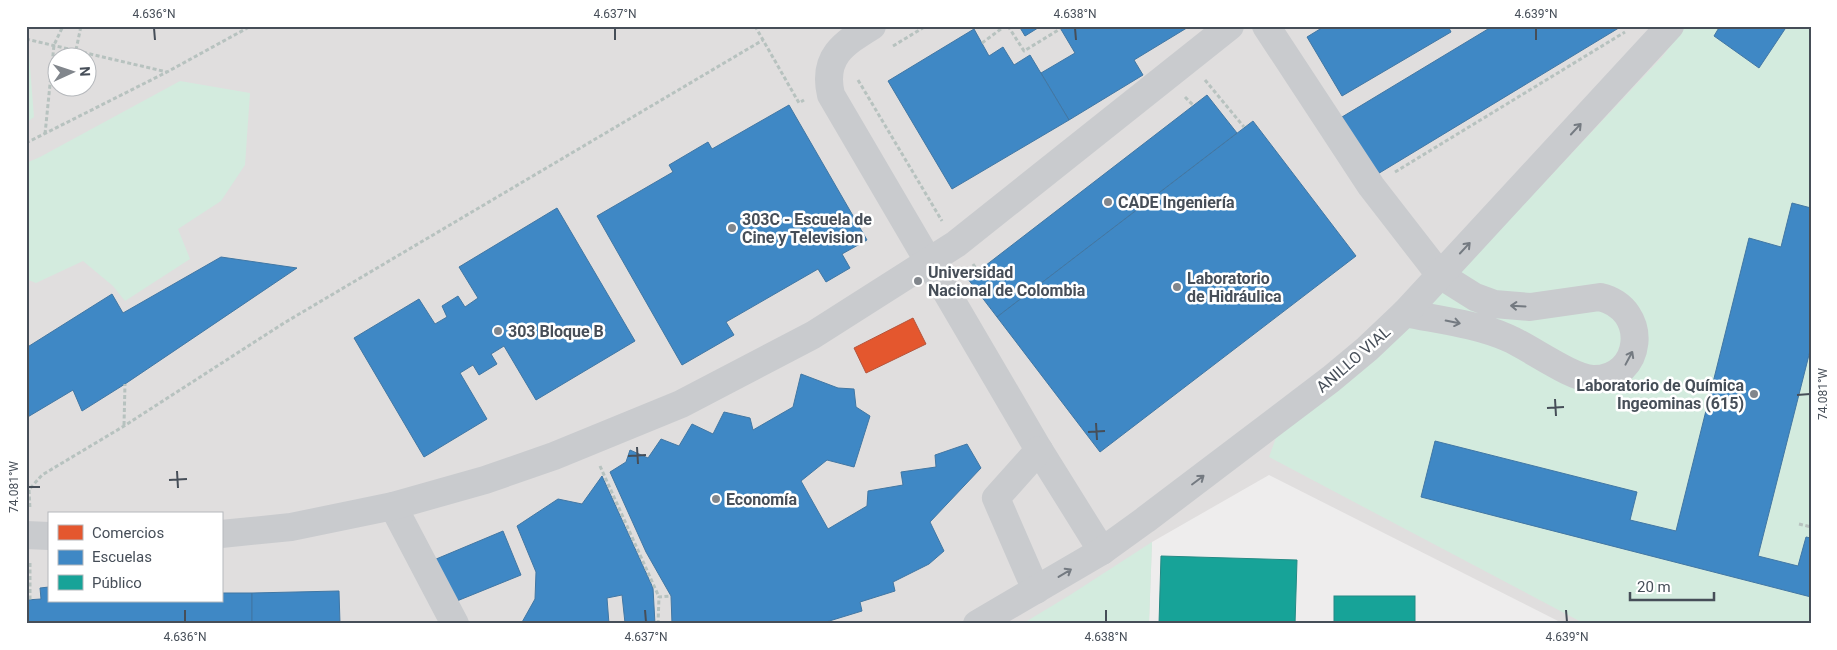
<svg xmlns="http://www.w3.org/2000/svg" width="1837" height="650" font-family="Roboto,sans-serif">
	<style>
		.education { fill: #e0dede; fill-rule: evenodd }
		.green { fill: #d3ebde }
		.shops { fill: #e4572e; stroke: #b5543b }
		.schools { fill: #3f88c5; stroke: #4177a4 }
		.public { fill: #17a398; stroke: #258a85 }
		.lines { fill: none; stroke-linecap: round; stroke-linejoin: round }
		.path { stroke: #b7c2bf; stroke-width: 3; stroke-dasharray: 4 2.5; stroke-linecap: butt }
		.minor { stroke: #c9cbce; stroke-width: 28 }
		.oneway { stroke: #747a81 }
		.ticks { fill: none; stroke: #464e58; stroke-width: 2 }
		.poi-dot { fill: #81868c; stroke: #fff; stroke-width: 2 }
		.labels { text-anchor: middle; stroke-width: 5; stroke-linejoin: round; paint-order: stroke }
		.poi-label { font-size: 16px; font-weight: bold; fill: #464e58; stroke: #fff; text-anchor: start }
		.street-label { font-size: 16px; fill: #464e58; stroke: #fff }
		.neatline { fill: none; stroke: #464e58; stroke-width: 2 }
		.ticks-label { font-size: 12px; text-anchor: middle; fill: #464e58 }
	</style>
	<rect width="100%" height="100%" fill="#eeeded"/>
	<path class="education" d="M26,26H1811V624H1564L1269,475L1152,542L1149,624H26ZM58,58H88V88H58ZM49,514H221V601H49Z"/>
	<g class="green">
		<path d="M1686,26H1720L1714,36L1759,68L1787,26H1811V208L1792,203L1781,247L1749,239L1676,531L1630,520L1636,492L1436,441L1421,497L1811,597V624H1585L1269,457L1279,429L1465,267L1662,57Z"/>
		<path d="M26,53L29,54L34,117L26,123Z"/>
		<path d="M180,81L250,93L245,165L221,201L178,229L190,259L125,301L113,286L83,261L36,283L26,279V163L40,157Z"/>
		<path d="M1811,347V538L1806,537L1798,566L1758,556Z"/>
		<path d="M1152,542L1149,624H1022L1070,595Z"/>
	</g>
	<path class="shops" d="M913,318L926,344L866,373L854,348Z"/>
	<g class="schools">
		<path d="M1019,26H1041L1025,36Z"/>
		<path d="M1059,26H1190L1134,60L1143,75L1069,120L1041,73L1075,53Z"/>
		<path d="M1325,26H1448L1451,32L1342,96L1307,37Z"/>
		<path d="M1493,26H1622L1376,175L1342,117Z"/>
		<path d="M1720,26H1787L1759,68L1714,36Z"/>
		<path d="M974,29L989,56L1003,47L1014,65L1030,55L1069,120L952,189L888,81Z"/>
		<path d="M1207,95L1237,133L997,317L968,279Z"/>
		<path d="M789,105L867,240L842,254L850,268L826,282L818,269L726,322L734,335L682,365L597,216L673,172L669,165L708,142L712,149Z"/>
		<path d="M1253,121L1356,256L1100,452L997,317Z"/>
		<path d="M1792,203L1811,208V347L1758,556L1798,566L1806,537L1811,538V597L1421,497L1435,441L1637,492L1630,520L1676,531L1749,238L1781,247Z"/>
		<path d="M557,208L635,341L536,400L504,346L491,354L497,364L479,375L473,365L460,373L487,419L424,457L354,338L419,299L435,324L447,317L442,306L458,296L465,307L478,298L459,267Z"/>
		<path d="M221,257L297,268L125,384L82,411L73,390L26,418V348L112,294L123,313Z"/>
		<path d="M801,374L838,388L854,389L856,407L870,416L854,467L827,460L801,481L828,529L867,506L868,491L903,485L901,472L936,467L935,455L967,444L981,468L930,522L944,551L929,564L893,582L895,591L860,602L862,611L826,622L827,624H672L671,596L646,552L610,472L626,462L630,450L648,458L661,439L679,446L692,424L713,434L724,412L750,418L753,430L793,407Z"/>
		<path d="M602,476L653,588L655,624L647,621V624L625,623L622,595L607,598L609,624H521L535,599L536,572L517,526L558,499L582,504Z"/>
		<path d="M503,531L521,575L447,605L429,562Z"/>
		<path d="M49,587V601H221V593H252V624H26V600L41,599L40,588Z"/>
		<path d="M339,591L340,624H252V593Z"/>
	</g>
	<g class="public">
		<path d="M1161,556L1297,560L1295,624H1159Z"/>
		<rect x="1334" y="596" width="81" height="28"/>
	</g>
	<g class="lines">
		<g class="path">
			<path d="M755,26L799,103L804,100"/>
			<path d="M1008,26L1024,51L1060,29"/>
			<path d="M26,39L167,72"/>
			<path d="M982,43L1005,26"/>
			<path d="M893,46L926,26"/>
			<path d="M76,50L81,26"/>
			<path d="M858,80L942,221"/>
			<path d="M1205,80L1244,127"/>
			<path d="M1185,97L1194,106"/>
			<path d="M45,134L54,45L63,26"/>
			<path d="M26,143L167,72L251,26"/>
			<path d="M1395,172L1625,32"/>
			<path d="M973,264L978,271"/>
			<path d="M124,425L125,384"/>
			<path d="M600,466L659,597"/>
			<path d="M29,490L30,509"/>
			<path d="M26,493L42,475L124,426L284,323L763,40"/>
			<path d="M1799,524L1811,527"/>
			<path d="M30,563V600"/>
			<path d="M658,624L659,597L671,596"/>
		</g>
		<g class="minor">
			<path d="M872,26C843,44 822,57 831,95L1039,450L1102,551"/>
			<path d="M1266,26L1371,186L1440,275L1475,297L1494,304L1530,307L1600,297C1651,309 1643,380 1593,379C1571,378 1531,348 1508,338C1476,324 1439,320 1405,313"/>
			<path d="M393,506L455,624"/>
			<path d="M221,534L291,527L393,506L485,480L554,456L681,404L813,335L956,244L1230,26"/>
			<path d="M26,535L49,536"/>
			<path d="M1036,590L996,498L1039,450"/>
			<path d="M977,624L1102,551L1145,520L1331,379L1367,349L1405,313L1670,26"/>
		</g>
	</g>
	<defs><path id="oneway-shaft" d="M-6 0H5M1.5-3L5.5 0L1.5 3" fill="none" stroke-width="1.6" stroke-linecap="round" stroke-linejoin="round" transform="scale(1.25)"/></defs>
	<g class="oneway">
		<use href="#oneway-shaft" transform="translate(1576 129) rotate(-47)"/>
		<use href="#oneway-shaft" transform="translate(1465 248) rotate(-47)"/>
		<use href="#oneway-shaft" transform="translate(1518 306) rotate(-177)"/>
		<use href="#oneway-shaft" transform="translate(1453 322) rotate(11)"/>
		<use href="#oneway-shaft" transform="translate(1629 358) rotate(-62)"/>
		<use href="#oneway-shaft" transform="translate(1198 480) rotate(-37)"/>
		<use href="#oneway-shaft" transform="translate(1065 573) rotate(-31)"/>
	</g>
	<path class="ticks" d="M154,28L155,40M615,28V40M1075,28L1076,40M1536,28V40M1797,395L1810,394M1555,399L1556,416M1547,408L1564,407M1096,423L1097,440M1088,432L1105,431M637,447L638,464M628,456L646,455M177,471L178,488M169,480L187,479M28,487H40M185,610V622M645,610L646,622M1106,610V622M1566,610L1567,622"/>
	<g class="poi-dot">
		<circle cx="1108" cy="202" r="5"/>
		<circle cx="732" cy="228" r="5"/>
		<circle cx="918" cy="281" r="5"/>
		<circle cx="1177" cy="287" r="5"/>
		<circle cx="498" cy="331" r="5"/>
		<circle cx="1754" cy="394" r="5"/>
		<circle cx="716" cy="499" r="5"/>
	</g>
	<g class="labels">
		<g class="poi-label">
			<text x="1118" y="208">CADE Ingeniería</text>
			<text x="742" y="225">303C - Escuela de<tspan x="742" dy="18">Cine y Television</tspan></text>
			<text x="928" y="278">Universidad<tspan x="928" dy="18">Nacional de Colombia</tspan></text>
			<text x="1187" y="284">Laboratorio<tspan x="1187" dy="18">de Hidráulica</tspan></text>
			<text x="508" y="337">303 Bloque B</text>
			<text x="1744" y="391" text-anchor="end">Laboratorio de Química<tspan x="1744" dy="18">Ingeominas (615)</tspan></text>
			<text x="726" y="505">Economía</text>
		</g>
		<g class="street-label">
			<text transform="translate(1353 359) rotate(-41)" y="6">ANILLO VIAL</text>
		</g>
	</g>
	<rect width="1837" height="650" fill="none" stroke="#ffffff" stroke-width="55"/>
	<rect x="48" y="512" width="175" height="90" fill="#ffffff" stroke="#b5b8bc"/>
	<rect x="58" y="525" width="25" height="15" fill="#e4572e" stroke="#b5b8bc"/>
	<text x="92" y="538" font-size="15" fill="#464e58">Comercios</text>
	<rect x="58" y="550" width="25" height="15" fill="#3f88c5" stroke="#b5b8bc"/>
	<text x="92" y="562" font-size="15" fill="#464e58">Escuelas</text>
	<rect x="58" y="575" width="25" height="15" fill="#17a398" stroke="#b5b8bc"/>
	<text x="92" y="588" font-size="15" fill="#464e58">Público</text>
	<g transform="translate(72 72) rotate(87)"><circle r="24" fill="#ffffff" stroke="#b5b8bc"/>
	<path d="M0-4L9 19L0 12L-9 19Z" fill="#81868c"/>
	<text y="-8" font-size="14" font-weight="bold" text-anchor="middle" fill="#464e58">N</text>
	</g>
	<path d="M1630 592v8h84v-8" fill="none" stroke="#464e58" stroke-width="2.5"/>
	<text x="1637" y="592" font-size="15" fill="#464e58" stroke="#ffffff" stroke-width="4" paint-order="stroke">20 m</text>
	<rect x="28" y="28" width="1782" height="594" class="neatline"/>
	<g class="ticks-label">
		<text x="154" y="18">4.636°N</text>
		<text x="615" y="18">4.637°N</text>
		<text x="1075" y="18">4.638°N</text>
		<text x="1536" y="18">4.639°N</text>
		<text transform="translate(1823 394) rotate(-90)" y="4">74.081°W</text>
		<text transform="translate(14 487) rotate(-90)" y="4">74.081°W</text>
		<text x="185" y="641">4.636°N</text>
		<text x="646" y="641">4.637°N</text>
		<text x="1106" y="641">4.638°N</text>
		<text x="1567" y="641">4.639°N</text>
	</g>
</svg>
